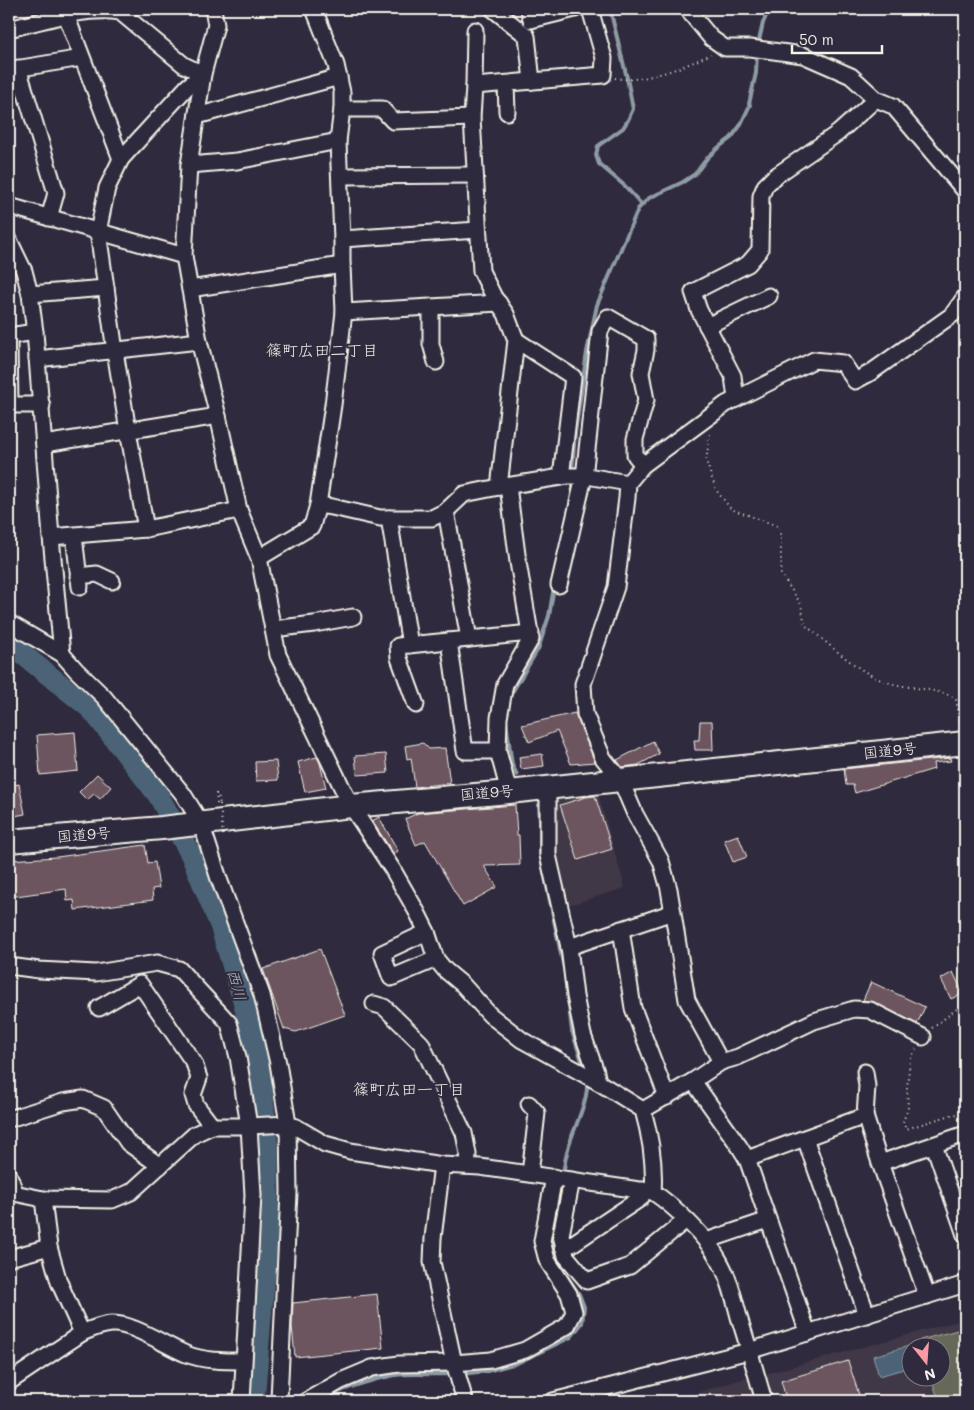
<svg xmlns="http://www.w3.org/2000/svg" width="974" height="1410" font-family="Mali,'Klee One',sans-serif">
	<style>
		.built { fill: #413747; fill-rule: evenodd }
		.green { fill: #666758; stroke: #adaca0 }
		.water { fill: #4c6476; stroke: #8f9ca4 }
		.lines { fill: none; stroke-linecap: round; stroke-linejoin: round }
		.stream { stroke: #8f9ca4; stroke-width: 4 }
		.river { stroke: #4c6476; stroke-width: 21 }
		.building { fill: #6c545e; stroke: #f4f1e8 }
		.minor-casing { stroke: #f4f1e8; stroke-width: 19 }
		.highway-casing { stroke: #f4f1e8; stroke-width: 26 }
		.path { stroke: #f4f1e8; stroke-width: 2; stroke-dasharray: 1 4; stroke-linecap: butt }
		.minor { stroke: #2f2a3d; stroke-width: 15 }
		.highway { stroke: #2f2a3d; stroke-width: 22 }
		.path-bridge { stroke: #f4f1e8; stroke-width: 2; stroke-dasharray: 1 4; stroke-linecap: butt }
		.labels { text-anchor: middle; stroke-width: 4; stroke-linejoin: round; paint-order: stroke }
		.street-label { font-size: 15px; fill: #f4f1e8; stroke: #2f2a3d }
		.neighbourhood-label { font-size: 16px; fill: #f4f1e8; stroke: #2f2a3d }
		.water-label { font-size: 16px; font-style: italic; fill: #b1b9ba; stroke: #2f2a3d }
	</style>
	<rect width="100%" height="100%" fill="#2f2a3d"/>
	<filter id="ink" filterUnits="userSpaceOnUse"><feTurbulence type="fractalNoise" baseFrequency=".02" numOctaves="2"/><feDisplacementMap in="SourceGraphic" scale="10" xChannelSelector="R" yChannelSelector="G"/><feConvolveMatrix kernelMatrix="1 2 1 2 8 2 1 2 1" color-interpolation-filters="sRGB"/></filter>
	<g filter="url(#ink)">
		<g class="built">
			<path d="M598,793L625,888L566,906L552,847L553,799Z"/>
			<path d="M965,1319V1401H773L765,1374ZM912,1348H942V1378H912Z"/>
			<path d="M749,1377L757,1401H670Z"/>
		</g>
		<path class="green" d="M965,1328V1401H939L931,1378H942V1348L922,1347L920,1340Z"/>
		<path class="water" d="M916,1344L917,1347L912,1348L911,1367L879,1376L873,1356Z"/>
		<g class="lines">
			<g class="stream">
				<path d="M610,9L627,78L633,109L628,120L623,128L598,146L596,155L599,164L625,186L642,205"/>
				<path d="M758,45L763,23L769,9"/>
				<path d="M572,472L575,433L587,352L597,305L638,209L649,198L683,182L695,174L708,157L719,147L731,138L740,126L750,105L749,104L756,73L757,52"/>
				<path d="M570,504L573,488V479"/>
				<path d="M508,699L538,649L549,616L554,587"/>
				<path d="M506,721L512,765L517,775"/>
				<path d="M539,805L540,821V853L565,973L572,1031L585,1070"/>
				<path d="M563,1176C564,1166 566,1155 569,1145C574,1128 589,1099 587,1082"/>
				<path d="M460,1374L487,1371L517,1363L571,1337L582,1323L584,1307L579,1294L556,1260L551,1237L561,1183"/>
				<path d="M321,1401C339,1389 373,1379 395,1375C412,1373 435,1375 453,1374"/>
			</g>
			<path class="river" d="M9,645L21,653L91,709L158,795L191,855L220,925L243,1000L261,1076L268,1152V1234L254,1401"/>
		</g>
		<g class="building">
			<path d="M575,713L595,762L571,764L557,731L529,742L522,725Z"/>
			<path d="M700,721H712L713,750H695L694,740H699Z"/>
			<path d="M75,732L78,771L40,775L37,735Z"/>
			<path d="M653,741L659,754L638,765L622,767L617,760Z"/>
			<path d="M423,743L429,749L445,748L450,783L415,787L411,758L407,759L405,746Z"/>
			<path d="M386,754L388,773L357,775L355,756Z"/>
			<path d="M542,754L544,766L521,769L519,757Z"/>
			<path d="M317,757L320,763L326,788L305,792L298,762Z"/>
			<path d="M950,758L951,761L933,763L934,769L855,793L853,785H846L844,769Z"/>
			<path d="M276,761L278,780L256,781L255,762Z"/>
			<path d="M97,774L111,787L100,799L94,794L87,800L79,792Z"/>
			<path d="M19,784L25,814L9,817V786Z"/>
			<path d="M595,796L612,849L578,860L560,805L586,797Z"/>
			<path d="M515,805L517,835H519L520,865L484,866L497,887L463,906L425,841L416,845L405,819L418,813Z"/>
			<path d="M379,817L398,851L394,854L372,821Z"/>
			<path d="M738,835L747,857L733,862L724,840Z"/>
			<path d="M145,845L148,863L155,862L159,888L152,889L153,900L75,910L74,900L67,901L66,889L9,897V860L57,857Z"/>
			<path d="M320,949L345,1015L296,1032L284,1029L263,969Z"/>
			<path d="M953,972L963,993L951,999L941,979Z"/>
			<path d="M871,982L925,1007L917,1024L874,1002L863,1000Z"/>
			<path d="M377,1294L383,1348L295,1357L292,1326L293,1303Z"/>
			<path d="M848,1361L861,1401H787L781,1381Z"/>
		</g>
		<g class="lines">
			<defs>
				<g id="minor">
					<path d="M65,9L66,15L121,159L107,188L98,232L115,351L128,431L146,529"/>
					<path d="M213,9L216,25L203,74L189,165L184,256L199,341L218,416L239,510L259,558L278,655L351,806L393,870L417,912L427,932L436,959L445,970L463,985L490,1015L522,1040L598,1082L643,1110C650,1135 655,1166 653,1192"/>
					<path d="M493,9L527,36L532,81"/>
					<path d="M529,9L531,20L575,9"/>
					<path d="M688,9L692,15L711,38L725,48H750L803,55L851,76L876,99L893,106L965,191"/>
					<path d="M9,29C43,21 85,6 120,12L184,65L203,74L188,86L121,159"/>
					<path d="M18,68L56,193L49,218"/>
					<path d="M9,70L82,58"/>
					<path d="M506,84L507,112"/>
					<path d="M474,86L475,30"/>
					<path d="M342,109H382L393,121L472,118"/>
					<path d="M197,116L339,77"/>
					<path d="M189,165L237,161L338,141"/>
					<path d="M340,176L475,175"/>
					<path d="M9,206L184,256"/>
					<path d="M342,239L478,230"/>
					<path d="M9,240L24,271L30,294L35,332L51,537L62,654"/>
					<path d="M190,289L342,265"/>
					<path d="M30,294L106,288"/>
					<path d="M431,307V344L436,362"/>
					<path d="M344,312L499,303"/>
					<path d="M707,326L769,296"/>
					<path d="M9,336L35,332"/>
					<path d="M516,340L573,377L561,477"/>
					<path d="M9,343L10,405H42"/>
					<path d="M37,359L199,341"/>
					<path d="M736,399L733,376L699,310L693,292L748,264L760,250L761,196L765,186L774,177L838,133L876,99"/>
					<path d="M44,444L218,416"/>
					<path d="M499,487L516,340L506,314L494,297L481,271L472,118L474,86L603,75L604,58L590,9"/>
					<path d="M318,505L332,507L380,518H432L446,511L464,494L499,487L567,476H587L628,483"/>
					<path d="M446,511L469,639L449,641L465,751H498L509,792"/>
					<path d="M389,518L410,645"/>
					<path d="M74,536L80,587"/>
					<path d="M51,537L146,529L239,510"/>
					<path d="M259,558L312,526L318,505L333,405L344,312L342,265V239L338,141L342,109V92L336,65L314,9"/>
					<path d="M78,576L97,574L112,581"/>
					<path d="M559,585L584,477L600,331L608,317L646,339V350L641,373L646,400L635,439V455L643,465"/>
					<path d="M9,623L62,654L76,670L104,697L183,794L201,823L219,879L262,995L278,1063L288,1124L289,1193L279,1399L281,1401"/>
					<path d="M273,629L314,624L353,617"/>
					<path d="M469,639L531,633"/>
					<path d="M416,705L399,658L398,646L449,641"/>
					<path d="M498,751L499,718L505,684L531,639L518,562L508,486"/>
					<path d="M548,787V855L569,947L575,996L583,1035L596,1072L598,1082"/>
					<path d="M621,929L633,1008L667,1097"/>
					<path d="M427,932L382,953L391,978L436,959"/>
					<path d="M569,947L673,912"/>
					<path d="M9,966L39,970L96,973L157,963L179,969L229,1023L238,1057L249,1126L253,1195L242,1401"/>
					<path d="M374,1004L384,1007L421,1043L464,1133L468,1154L467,1166"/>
					<path d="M99,1008L140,984L194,1063L199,1078L193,1095L196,1105L212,1126"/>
					<path d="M721,1062L687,1000L669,889L661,861L635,814L620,779L603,758L585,714L583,684L616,587L627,498L628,483L643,465L726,404L814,360L843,363L855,381L870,373L952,315L965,297"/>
					<path d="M693,1081L739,1146L747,1159L865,1116L880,1163L965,1134"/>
					<path d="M529,1104L537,1113L530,1174"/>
					<path d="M643,1110L693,1081L721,1062L738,1057L814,1021L854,1009L870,1010L923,1037"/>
					<path d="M865,1116L867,1086L865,1072"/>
					<path d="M9,1119L63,1102L83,1099L104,1108L128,1143L160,1166"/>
					<path d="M805,1138L867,1315"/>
					<path d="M934,1145L965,1235"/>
					<path d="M747,1159L808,1333"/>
					<path d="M880,1163L927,1296"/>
					<path d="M442,1165L433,1238L432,1262L454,1363L465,1401"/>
					<path d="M9,1175L13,1186L14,1194"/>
					<path d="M572,1180L561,1235L566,1256L587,1281L630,1266L686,1220"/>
					<path d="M9,1192L43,1199L112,1200L131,1192L195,1134L212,1126H249L288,1124L296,1127L325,1144L350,1151L442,1165L480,1167L653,1192C675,1207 706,1236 719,1260C729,1277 734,1298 739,1317C748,1345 756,1373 764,1401"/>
					<path d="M706,1241L768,1220"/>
					<path d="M563,1247L572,1244L641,1198L643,1190"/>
					<path d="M9,1258L49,1247"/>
					<path d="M82,1333C91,1329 101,1325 111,1324C131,1322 166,1346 186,1354C204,1361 224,1361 243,1361"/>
					<path d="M9,1382L82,1333L59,1282L49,1247L43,1199"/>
					<path d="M306,1401L341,1381L372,1368L399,1364L454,1363L491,1360L525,1350L567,1326L574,1312L569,1294L547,1260L542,1241L554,1177"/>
					<path d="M553,1401L749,1351L965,1284"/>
				</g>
				<path id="highway" d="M9,841L162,828L351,806L509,792L965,743"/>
			</defs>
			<use href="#minor" class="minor-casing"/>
			<use href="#highway" class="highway-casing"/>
			<g class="path">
				<path d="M615,78C642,84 687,66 711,54"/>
				<path d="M710,434L706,461L716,490L731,509L778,526L781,537V574L801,604L805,625C828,643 862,676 890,683C911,689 934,688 953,697L956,700L961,727"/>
				<path d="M217,804L216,794H218L220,804"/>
				<path d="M932,1028L958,1008L965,1006"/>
				<path d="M916,1049L910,1060L907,1087L908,1109L903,1121L906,1129L951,1115L965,1113"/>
			</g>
			<use href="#minor" class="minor"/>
			<use href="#highway" class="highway"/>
			<path class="path-bridge" d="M220,804L223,836"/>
		</g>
	</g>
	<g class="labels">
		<g class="street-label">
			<text transform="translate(890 751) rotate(-6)" y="5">国道9号</text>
			<text transform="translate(487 793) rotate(-5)" y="5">国道9号</text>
			<text transform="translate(84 835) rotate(-5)" y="5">国道9号</text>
		</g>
		<g class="neighbourhood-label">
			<text x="322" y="356">篠町広田二丁目</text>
			<text x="409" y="1095">篠町広田一丁目</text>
		</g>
		<g class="water-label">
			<text transform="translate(237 985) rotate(75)" y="6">西川</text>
		</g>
	</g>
	<rect width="974" height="1410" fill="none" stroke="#2f2a3d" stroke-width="30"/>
	<rect x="15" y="15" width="944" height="1380" fill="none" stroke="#f4f1e8" stroke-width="2" filter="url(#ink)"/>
	<g transform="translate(926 1362) rotate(163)"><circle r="24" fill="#2f2a3d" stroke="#7e7a81"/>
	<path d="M0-4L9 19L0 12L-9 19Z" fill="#ff9aa2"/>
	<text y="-8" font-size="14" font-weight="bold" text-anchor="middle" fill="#f4f1e8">N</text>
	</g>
	<path d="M792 45v8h90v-8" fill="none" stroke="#f4f1e8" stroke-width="2.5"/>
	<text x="799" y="45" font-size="15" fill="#f4f1e8" stroke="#2f2a3d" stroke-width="4" paint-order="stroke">50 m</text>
</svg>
